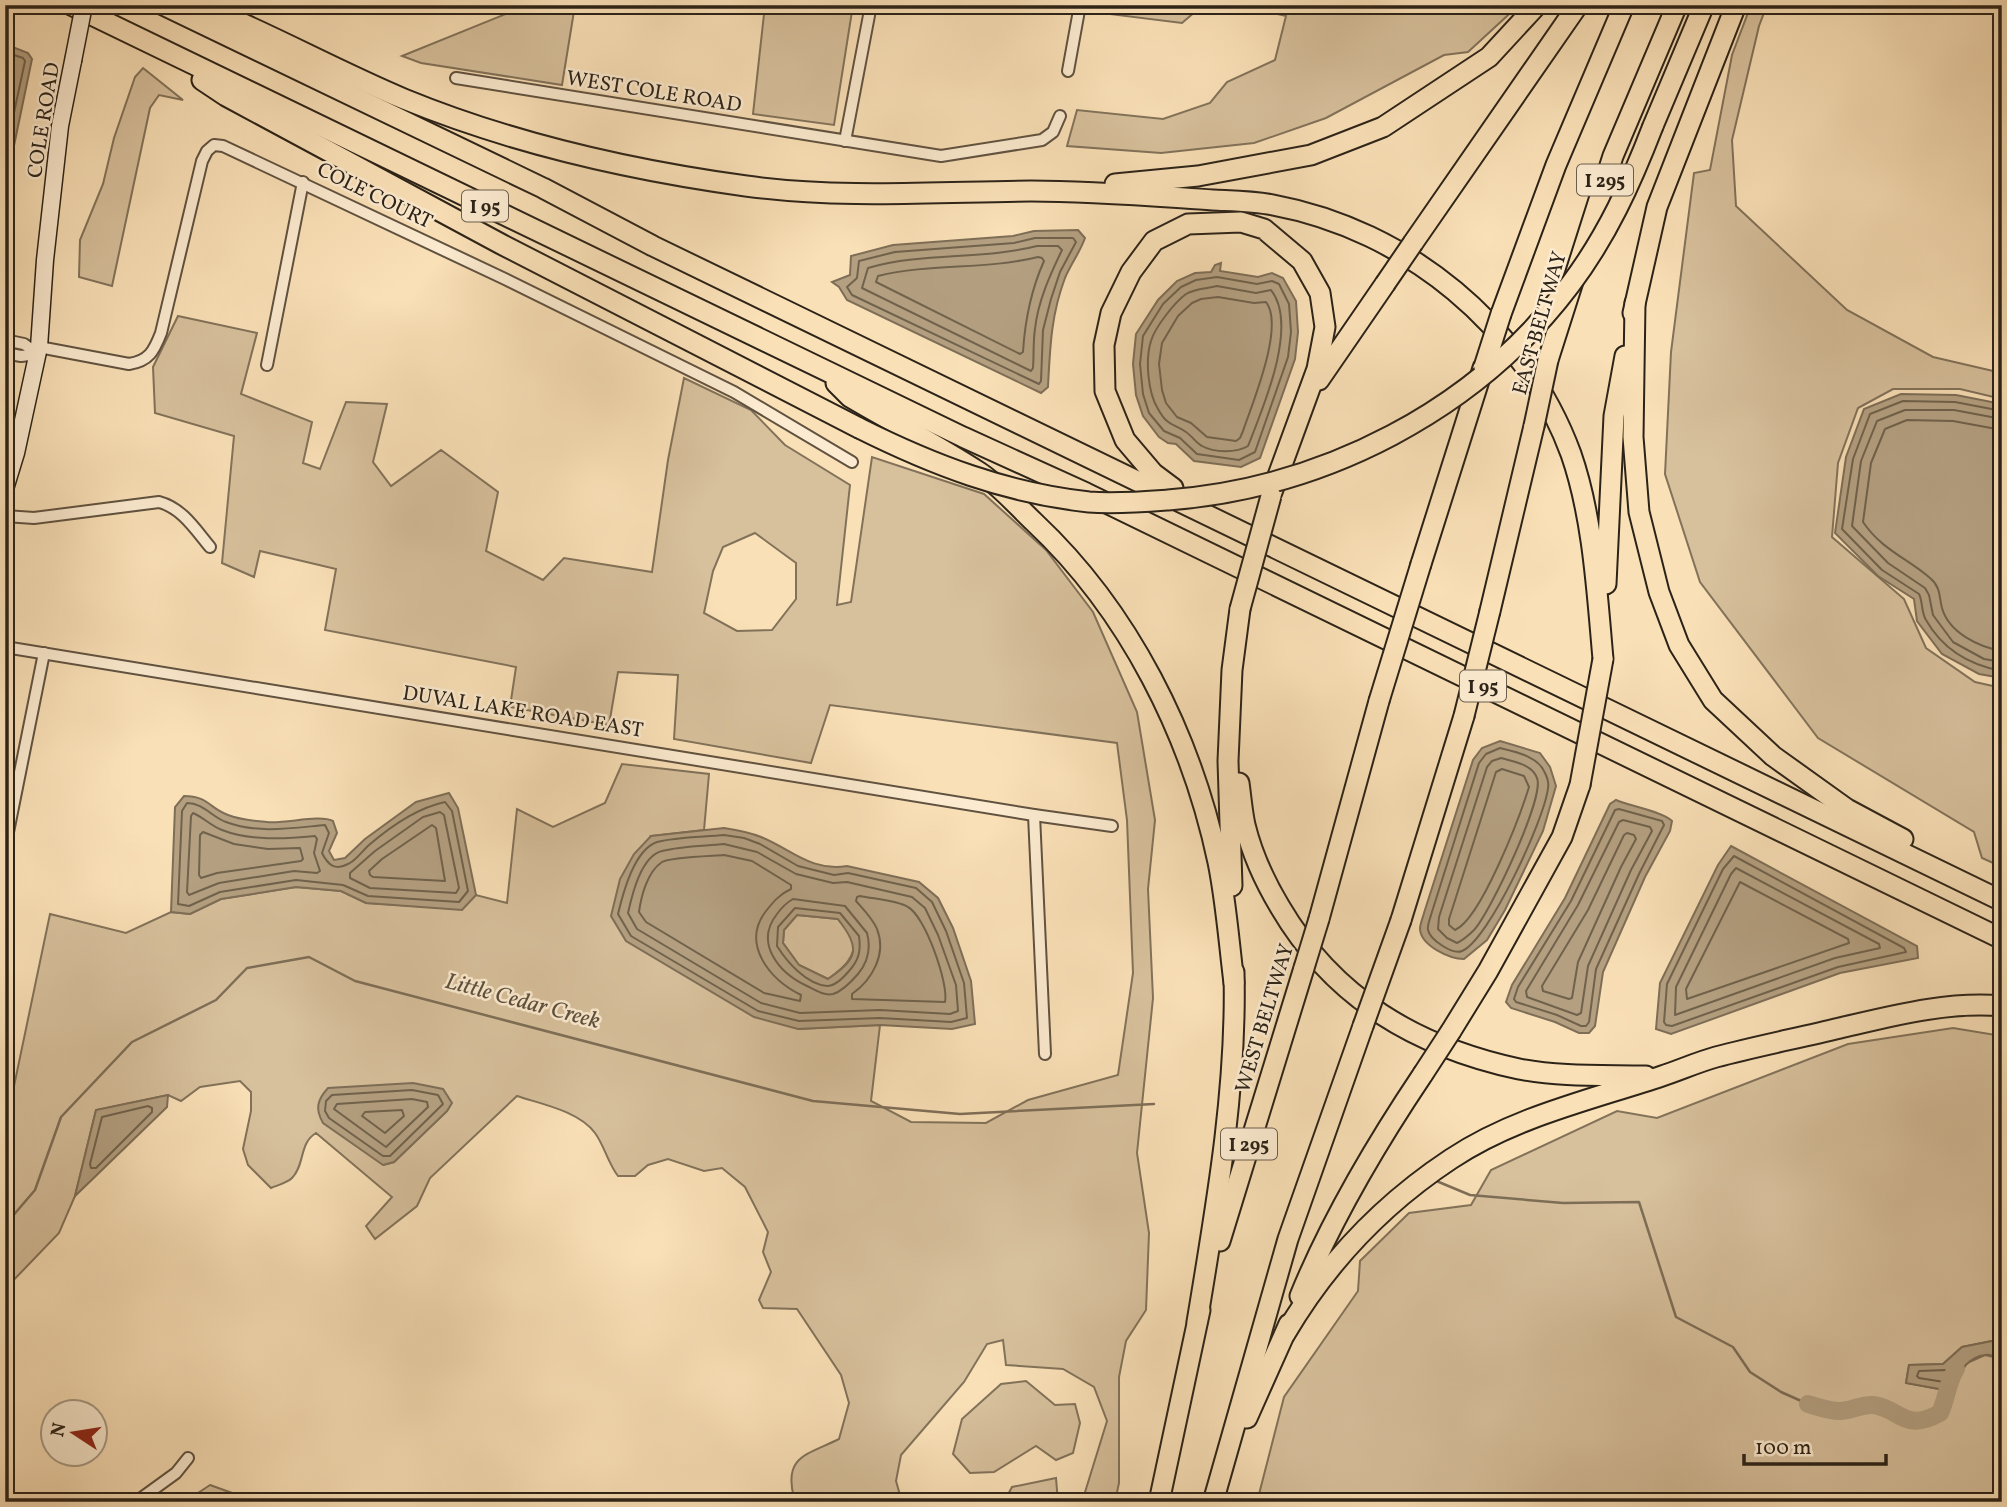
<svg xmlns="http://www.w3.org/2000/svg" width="2007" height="1507" font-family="Vollkorn,serif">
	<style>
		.green { fill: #d7c09c; stroke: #82725a; stroke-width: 2; fill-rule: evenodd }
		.water { fill: #b4a081; stroke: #7e6e57; stroke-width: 2; fill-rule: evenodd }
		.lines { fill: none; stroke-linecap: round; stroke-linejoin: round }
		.shore { stroke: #70624c; stroke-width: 2 }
		.stream { stroke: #7e6e57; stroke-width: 2.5 }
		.river { stroke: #b4a081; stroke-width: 18 }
		.street-casing { stroke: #605240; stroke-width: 14 }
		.secondary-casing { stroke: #2c2318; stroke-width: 19 }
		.highway-casing { stroke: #2c2318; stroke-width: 23 }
		.street { stroke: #fcebd0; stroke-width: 10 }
		.secondary { stroke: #fcebd0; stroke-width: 16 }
		.highway { stroke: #fae0b7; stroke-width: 19 }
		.secondary-bridge-casing { stroke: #2c2318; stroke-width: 19; stroke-linecap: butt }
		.highway-bridge-casing { stroke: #2c2318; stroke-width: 23; stroke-linecap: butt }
		.secondary-bridge { stroke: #fcebd0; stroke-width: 16 }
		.highway-bridge { stroke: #fae0b7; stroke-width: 19 }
		.labels { text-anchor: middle; stroke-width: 5; stroke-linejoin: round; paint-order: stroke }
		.shield { fill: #fcebd0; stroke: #6a5f4f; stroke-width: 2 }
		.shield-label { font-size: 19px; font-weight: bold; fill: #2c2318 }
		.street-label { font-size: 21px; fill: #2c2318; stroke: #fcebd0 }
		.water-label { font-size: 23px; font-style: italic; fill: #5c4f3d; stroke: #fcebd0 }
	</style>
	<rect width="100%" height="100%" fill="#fae0b7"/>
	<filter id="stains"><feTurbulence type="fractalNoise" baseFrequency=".00286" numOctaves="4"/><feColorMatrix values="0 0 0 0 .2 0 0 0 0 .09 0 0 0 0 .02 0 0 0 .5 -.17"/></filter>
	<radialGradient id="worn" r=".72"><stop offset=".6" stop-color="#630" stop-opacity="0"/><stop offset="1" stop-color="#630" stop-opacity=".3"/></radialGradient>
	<g class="green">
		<path d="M528,5H575L562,85L421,63L402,56Z"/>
		<path d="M765,5H853L834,125L753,114Z"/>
		<path d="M1094,5H1203L1182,23L1093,12Z"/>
		<path d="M1240,5H1519L1468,52L1444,55L1326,118L1254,143L1161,153L1067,146L1077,110L1163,119L1210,103L1227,82L1275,60L1286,16Z"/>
		<path d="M1751,5H1767L1759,26L1732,140L1736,206L1847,310L1933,357L2002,373V399L1960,389H1893L1858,408L1838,463L1832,537L1904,599L1926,648L1975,682L2002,688V867L1982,858L1974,832L1818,738L1700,582L1665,474L1671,352L1694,173L1710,170L1732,55Z"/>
		<path d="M143,68L183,100L159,95L150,108L112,286L79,277L80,240L103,184L114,138L135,77Z"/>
		<path d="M178,316L257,333L241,394L312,422L303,463L320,469L346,402L387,404L373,462L391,486L441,450L498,492L486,551L543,580L564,558L652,572L668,460L684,378L751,410L785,445L850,485L837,605L851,602L872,457L984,494L1046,550L1093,612L1137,712L1155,820L1148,889L1153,998L1137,1153L1149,1233L1146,1310L1126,1341L1119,1377V1483L1115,1502H1082L1107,1421L1094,1387L1063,1369L1006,1365L1003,1340L987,1344L964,1382L901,1455L896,1481L902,1502H801L794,1498C783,1456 807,1455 839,1439L849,1403L841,1375L797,1309L763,1308L759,1300L771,1272L763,1252L768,1232L745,1187L722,1168L704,1171L668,1159L648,1165L635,1176H618C608,1163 604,1145 595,1133C579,1111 541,1104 517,1096L430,1178L417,1206L375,1239L366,1226L392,1197L316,1133C299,1143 305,1165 292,1178C287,1183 278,1185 271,1188L248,1165L243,1149L251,1111V1092L240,1081L200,1087L181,1101L168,1095L96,1110L75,1196L59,1233L5,1289V1129L50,914L126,933L171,912L190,914L221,899L296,887L341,891L366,903L462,909L476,895L507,903L517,809L553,827L605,803L622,764L709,774L704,830L651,836L798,1029L880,1025L871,1101L911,1122L986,1123L1028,1100L1118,1075L1133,973L1127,820L1117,743L830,705L811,763L674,739L678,675L618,672L609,725L510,707L516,667L325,630L336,569L260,551L254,577L222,563L234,436L155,413L153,367ZM755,533L796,563V599L772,630L737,631L704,613L713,571L723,547ZM451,1103L447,1111L394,1162L383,1165Z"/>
		<path d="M797,915L838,919C842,925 849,932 852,938C859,956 841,970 828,979L799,965L783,943L784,930Z"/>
		<path d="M1953,1028L2002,1036V1339L1962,1347L1943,1364L1909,1365L1906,1383L1950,1391L1967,1363L1985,1355L2002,1359V1502H1651L1646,1493L1620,1502H1257L1284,1397L1358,1291L1360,1261L1409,1213L1471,1205L1491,1170L1617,1111L1657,1118L1848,1044Z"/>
		<path d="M1026,1381L1055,1405L1075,1404L1080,1423L1073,1453L1056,1460L1036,1446L994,1472L970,1473L953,1454L962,1419L1001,1384Z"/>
		<path d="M1056,1478L1058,1502H1004L1012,1487Z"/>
		<path d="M210,1485L257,1502H198V1493Z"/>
	</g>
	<g class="water">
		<path d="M5,44L28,53L32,59L5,189Z"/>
		<path d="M1078,230L1085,238C1080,252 1071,264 1065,278C1051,315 1050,348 1048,387L1041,393L847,300L839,287L832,282L850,275L851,256L893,245L1013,236L1034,231Z"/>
		<path d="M1221,263L1220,271L1258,277L1272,273L1283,278L1296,301L1298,332L1295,359L1260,458L1241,467L1194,461L1176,444L1168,443L1159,437L1143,416L1136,395L1133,364L1136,334L1158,300L1177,281L1195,273L1211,272L1215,265Z"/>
		<path d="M1901,394L1956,395L2002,404V678L1979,674L1942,654L1917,621L1914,599L1878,576L1835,533L1846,457L1864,409Z"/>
		<path d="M1500,741L1540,753L1550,767L1556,786L1543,831L1505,910L1487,940L1464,959C1450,959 1421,946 1420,929C1420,924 1423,917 1424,913L1473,760L1482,748Z"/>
		<path d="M449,793L458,808L476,895L462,910L366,903L341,891L296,887L221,899L190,914L171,912L175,807L184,796C208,796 209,808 228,815C240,820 255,821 267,822C286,824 319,814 333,821L337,833L329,851L334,860L345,858L365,839L416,802Z"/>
		<path d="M1616,800C1630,806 1664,812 1672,821L1670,831L1645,877L1603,972L1595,1026L1589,1033H1579L1555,1022L1511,1008L1506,1002L1512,985L1565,898L1610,804Z"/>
		<path d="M724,828C737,830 749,832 761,837C791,849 811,872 847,866L919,882L938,898L953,928L971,981L975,1024L952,1029L880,1025L798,1029L754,1017L626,941L611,916L620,879L634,854L651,836ZM797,915L838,919C860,948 859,958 828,979L799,965L783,943L784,930Z"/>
		<path d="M1731,846L1917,946L1918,958L1840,973L1671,1034L1656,1029L1660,983L1718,865Z"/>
		<path d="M413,1083L443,1089L452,1103L447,1111L394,1162L383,1165L323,1123C315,1109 317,1100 328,1088Z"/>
		<path d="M168,1095L167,1107L75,1196L96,1110Z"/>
		<path d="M2002,1339V1359C1997,1357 1989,1354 1985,1355C1967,1357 1956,1376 1950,1391L1906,1383L1909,1365L1943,1364L1962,1347Z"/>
	</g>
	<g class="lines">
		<g class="shore">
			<path d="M5,52L23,58L25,61L5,155"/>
			<path d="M1073,238L1076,242L1060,272L1051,299L1043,330L1041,381L1039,384L852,295L847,287L857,278L859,261L895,252L1014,243L1035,238Z"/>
			<path d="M1037,246H1058L1062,250C1050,275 1038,301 1035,329C1033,341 1034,355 1033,368L1031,371L862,288L868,268C923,252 982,260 1037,246Z"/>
			<path d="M1038,257L1042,258L1044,261C1031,290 1025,320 1023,352L1020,354L876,282L878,276C930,263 986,270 1038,257Z"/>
			<path d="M1217,277L1257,284L1272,281L1279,284L1289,304L1291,332L1288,357L1255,452L1239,460L1197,454L1180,438L1164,431L1149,413L1143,394L1140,364L1143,336L1163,304L1181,287L1196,280Z"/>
			<path d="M1217,286L1256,293L1271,290C1299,325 1263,408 1248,446C1237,453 1214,453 1202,446C1196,443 1192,436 1186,432C1173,423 1168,427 1158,409C1148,393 1145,360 1151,341C1155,327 1175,302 1186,294C1196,288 1206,289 1217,286Z"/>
			<path d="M1218,297L1254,303L1266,302C1285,326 1252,404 1243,431L1240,438L1236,441L1207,437L1191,423L1177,417L1166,403L1162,390L1159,364L1162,343L1178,316L1192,303L1201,299Z"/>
			<path d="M2002,411L1955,402L1903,401L1870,414L1853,459L1842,529L1882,570L1919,594C1923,602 1921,612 1926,620C1943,650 1969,665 2002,671"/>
			<path d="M2002,419L1954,410H1905L1877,421L1861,461L1852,526L1888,563L1925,588L1929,595L1933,615L1953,642L1984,659L2002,662"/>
			<path d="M2002,430L1953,421L1907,420L1885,429L1871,463L1863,522C1882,550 1907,558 1930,578C1941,587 1939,597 1942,608C1949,633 1979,647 2002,651"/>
			<path d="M1500,748C1516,752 1538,756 1545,773C1547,777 1549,783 1548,788C1545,818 1489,940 1462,951C1453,955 1430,940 1428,930C1427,926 1430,919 1431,915L1479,763L1486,754Z"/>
			<path d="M1501,758C1514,762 1532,764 1537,778C1545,797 1490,913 1474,930C1469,935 1463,940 1457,943L1447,938L1438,929L1439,917L1487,767L1492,761Z"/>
			<path d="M1502,769L1524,776L1529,787C1520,816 1481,919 1455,930L1449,925V919L1496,772Z"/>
			<path d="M445,802L452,811L468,891L459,902L368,896L343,885L296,880L220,892L189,906L178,904L182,811L187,803C203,803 212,817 226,822C258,834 292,828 325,825L329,833L322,853C328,865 335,871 348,864C356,861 362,851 369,845C391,826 417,808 445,802Z"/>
			<path d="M1619,809L1662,821L1664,825L1639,874L1596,969L1589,1022L1586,1026H1581L1557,1015L1516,1002L1514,999L1518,987L1571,901L1615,810Z"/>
			<path d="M440,812L444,815L459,888L456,893L370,888L350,878V873L375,851L423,817Z"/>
			<path d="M193,813C203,817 211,826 222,830C250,841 285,839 315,836L317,839L314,853L320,871L317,873L294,871L219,883L189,895L187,892L191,816Z"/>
			<path d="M1623,820L1650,827L1652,831L1631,870L1588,966L1581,1013L1577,1015L1527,997L1526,991L1578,905L1619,822Z"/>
			<path d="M432,825L436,828L445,881L373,877L370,875L369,871L382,859Z"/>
			<path d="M203,832L234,844L268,849L300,848L303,859L301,861L217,873L201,878L199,875L200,835Z"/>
			<path d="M1627,833L1634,835L1636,839L1621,867L1578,962L1572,998L1569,999L1543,991L1542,986L1588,910L1624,835Z"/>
			<path d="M724,835L744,838L760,844L798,866L834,875L848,873L916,888L932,902L946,931L964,983L967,1018L951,1022L880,1018L799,1021L758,1011L631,936L618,914C623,893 634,850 657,842C676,837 704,837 724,835Z"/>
			<path d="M724,844L757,852L796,874L833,883L847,882L912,897L925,908L938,935L956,985L958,1011L950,1014L880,1010L800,1013L761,1003L637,929L628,913C632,895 641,856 662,851C681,846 704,846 724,844Z"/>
			<path d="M724,855L752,861L791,885V889C780,894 774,901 766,911C740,945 771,980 801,995L800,1001L764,993L646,922L639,912C641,897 647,872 662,862C670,857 712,856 724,855Z"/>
			<path d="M1734,856L1904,948L1906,952L1838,967L1672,1026L1666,1025L1664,1022L1667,984L1723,869Z"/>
			<path d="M1736,868L1879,944L1880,948L1835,958L1675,1015L1676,987L1731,874Z"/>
			<path d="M1740,882L1848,939L1849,943L1687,999L1686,989Z"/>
			<path d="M860,896C874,899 896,900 908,907C925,916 949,984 945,1002L852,999V994C872,980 887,954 877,929C873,919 863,909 856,901L857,897Z"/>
			<path d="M793,899L845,906L867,933C871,948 868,962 858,974C852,981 843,991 833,994C824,996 815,990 807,986C779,973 754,943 777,914C782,907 786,903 793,899Z"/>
			<path d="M795,908L840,913L859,936C861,951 859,960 849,971C844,977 835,986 827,986C806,984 787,962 777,946L778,927Z"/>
			<path d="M412,1090L438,1095L443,1104L390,1156H383L329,1118L325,1111L326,1101L332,1095Z"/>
			<path d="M412,1099L427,1102L428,1107L386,1147L334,1109L337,1104Z"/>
			<path d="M148,1106L152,1108V1112L96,1168H91L90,1164L102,1117Z"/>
			<path d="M402,1110L404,1116L385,1133L362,1116L365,1112Z"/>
			<path d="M1946,1370L1950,1374L1944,1382L1919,1378L1917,1376L1919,1371Z"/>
		</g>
		<g class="stream">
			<path d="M1434,1180L1470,1195L1563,1203L1639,1202L1676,1317L1733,1347L1750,1372L1781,1392L1808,1404"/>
			<path d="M5,1225L35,1190L61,1117L132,1042L216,1000L247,968L309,957L355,981L813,1101L960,1114L1154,1104"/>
		</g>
		<path class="river" d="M1808,1404C1818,1407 1829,1411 1840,1411C1852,1411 1861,1404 1873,1405C1900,1408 1904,1433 1940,1413C1947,1398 1947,1383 1956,1369"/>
		<defs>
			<g id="street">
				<path d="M1068,71L1080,5"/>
				<path d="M456,78L941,156L1042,140L1053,132L1060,116"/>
				<path d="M845,141L871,5"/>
				<path d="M5,340L24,344L38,354L21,356L5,353"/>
				<path d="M39,347L129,364C149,361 154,351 161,333L202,161L207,151L214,145L223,146L505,279L734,392L852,462"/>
				<path d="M267,365L303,182"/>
				<path d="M5,516L34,518L159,502C182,508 195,529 210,547"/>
				<path d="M5,647L1034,815L1112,826"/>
				<path d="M1034,815L1045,1054"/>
				<path d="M5,847L44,653"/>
				<path d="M136,1502L176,1473L188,1458"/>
			</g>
			<path id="secondary" d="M5,489L16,453L39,347L45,260L60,126L73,61"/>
			<g id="highway">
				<path d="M71,5L963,437L1086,493L2002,939"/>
				<path d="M163,5L543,188L653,246L2002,901"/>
				<path d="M200,5C269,33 335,70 404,99C514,144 629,170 746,186C840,199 937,192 1031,191C1092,191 1152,196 1213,200C1233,201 1253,201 1273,205C1407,230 1524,326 1571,454C1593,517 1597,592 1603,659"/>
				<path d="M202,80L226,96L501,244L859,428"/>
				<path d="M1653,126L1704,5"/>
				<path d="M1115,184L1198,176L1311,155L1383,127L1489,57L1537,5"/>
				<path d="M1413,243L1578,5"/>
				<path d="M1635,303L1633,437L1639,512L1659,592L1679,645L1713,700L1773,756L1847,809L1903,839"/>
				<path d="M1633,313L1657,207L1736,5"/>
				<path d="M1501,314L1556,165L1624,5"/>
				<path d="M1548,360L1613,156L1677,5"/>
				<path d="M1319,380L1385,284"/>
				<path d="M836,383L850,397C892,422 938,445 979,472C999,485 1016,505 1034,522C1129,611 1191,735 1218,862C1226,901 1229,943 1234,983"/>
				<path d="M1173,488L1153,473L1125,440L1105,391L1104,345L1111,313L1131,272L1154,241L1188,224L1241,222L1264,229L1302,261L1320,293L1325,327L1317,369L1272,492"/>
				<path d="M1421,564L1483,368"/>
				<path d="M1606,584L1614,416L1625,356"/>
				<path d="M1490,611L1534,426"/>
				<path d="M1239,783C1241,797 1242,811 1245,825C1252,854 1265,882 1280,907C1334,999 1417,1047 1519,1069C1560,1077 1604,1075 1646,1076"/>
				<path d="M1232,886L1228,761L1232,670L1240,609"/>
				<path d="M1319,919L1379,701"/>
				<path d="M1401,920L1464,716"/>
				<path d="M1451,1031L1488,971L1562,837L1580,785"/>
				<path d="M1220,1241L1304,968"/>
				<path d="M1300,1296C1332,1218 1376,1144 1423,1074"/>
				<path d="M1197,1322C1216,1207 1237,1089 1234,972"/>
				<path d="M1285,1334C1326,1264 1383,1204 1451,1159C1514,1117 1590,1100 1662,1076C1680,1070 1698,1062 1716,1057C1757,1046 1799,1038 1840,1028C1892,1016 1948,1001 2002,1006"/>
				<path d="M1247,1418L1289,1324"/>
				<path d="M1159,1502L1200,1310"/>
				<path d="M1213,1502L1288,1239L1363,1026"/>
			</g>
		</defs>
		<use href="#street" class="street-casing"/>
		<use href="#secondary" class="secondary-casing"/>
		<use href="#highway" class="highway-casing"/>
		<use href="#street" class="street"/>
		<use href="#secondary" class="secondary"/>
		<use href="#highway" class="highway"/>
		<defs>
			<path id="secondary-bridge" d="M73,61L84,5"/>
			<g id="highway-bridge">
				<path d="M1385,284L1413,243"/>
				<path d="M1484,367L1501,314"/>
				<path d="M1534,426L1548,360"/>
				<path d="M859,428C933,465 1006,493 1089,502C1115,504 1141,502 1168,500C1324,488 1475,411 1570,285C1607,236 1631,183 1653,126"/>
				<path d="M1240,609L1271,496"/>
				<path d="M1379,701L1421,564"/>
				<path d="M1464,716L1490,611"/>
				<path d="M1580,785L1603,659"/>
				<path d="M1304,968L1319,919"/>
				<path d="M1363,1026L1401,920"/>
				<path d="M1423,1074L1451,1031"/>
			</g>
		</defs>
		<use href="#secondary-bridge" class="secondary-bridge-casing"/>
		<use href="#highway-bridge" class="highway-bridge-casing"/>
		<use href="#secondary-bridge" class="secondary-bridge"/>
		<use href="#highway-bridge" class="highway-bridge"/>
	</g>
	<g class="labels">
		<g class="shield">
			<rect x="1577" y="164.5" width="56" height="31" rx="5"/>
			<rect x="462" y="190.5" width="46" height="31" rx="5"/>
			<rect x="1460" y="670.5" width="46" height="31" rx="5"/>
			<rect x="1221" y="1128.5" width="56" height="31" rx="5"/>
		</g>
		<g class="shield-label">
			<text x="1605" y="187">I 295</text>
			<text x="485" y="213">I 95</text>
			<text x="1483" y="693">I 95</text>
			<text x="1249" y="1151">I 295</text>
		</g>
		<g class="street-label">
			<text transform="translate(654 91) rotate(9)" y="7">WEST COLE ROAD</text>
			<text transform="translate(43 120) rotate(-81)" y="7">COLE ROAD</text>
			<text transform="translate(375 195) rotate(26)" y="7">COLE COURT</text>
			<text transform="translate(1539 323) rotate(-74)" y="7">EAST BELTWAY</text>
			<text transform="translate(523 711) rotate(9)" y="7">DUVAL LAKE ROAD EAST</text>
			<text transform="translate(1264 1018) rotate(-73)" y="7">WEST BELTWAY</text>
		</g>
		<g class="water-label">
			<text transform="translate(523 1000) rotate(15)" y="8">Little Cedar Creek</text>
		</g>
	</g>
	<rect width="2007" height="1507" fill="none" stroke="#fae0b7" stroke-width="28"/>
	<rect x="7" y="7" width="1993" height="1493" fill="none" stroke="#2c2318" stroke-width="3.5"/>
	<rect x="14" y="14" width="1979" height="1479" fill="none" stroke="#2c2318" stroke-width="2"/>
	<g transform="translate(74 1433) rotate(282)"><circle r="33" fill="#fcebd0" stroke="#a99b86" stroke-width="2"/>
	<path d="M0-5L12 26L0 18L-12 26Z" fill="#8f2418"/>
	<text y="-10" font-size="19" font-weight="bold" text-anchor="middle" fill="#2c2318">N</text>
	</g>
	<path d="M1744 1454v10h142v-10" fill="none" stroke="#2c2318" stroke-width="3.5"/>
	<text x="1755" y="1454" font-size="21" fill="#2c2318" stroke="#fcebd0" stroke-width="5" paint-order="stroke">100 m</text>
	<rect width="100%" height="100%" filter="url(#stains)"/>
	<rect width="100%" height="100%" fill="url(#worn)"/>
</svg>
